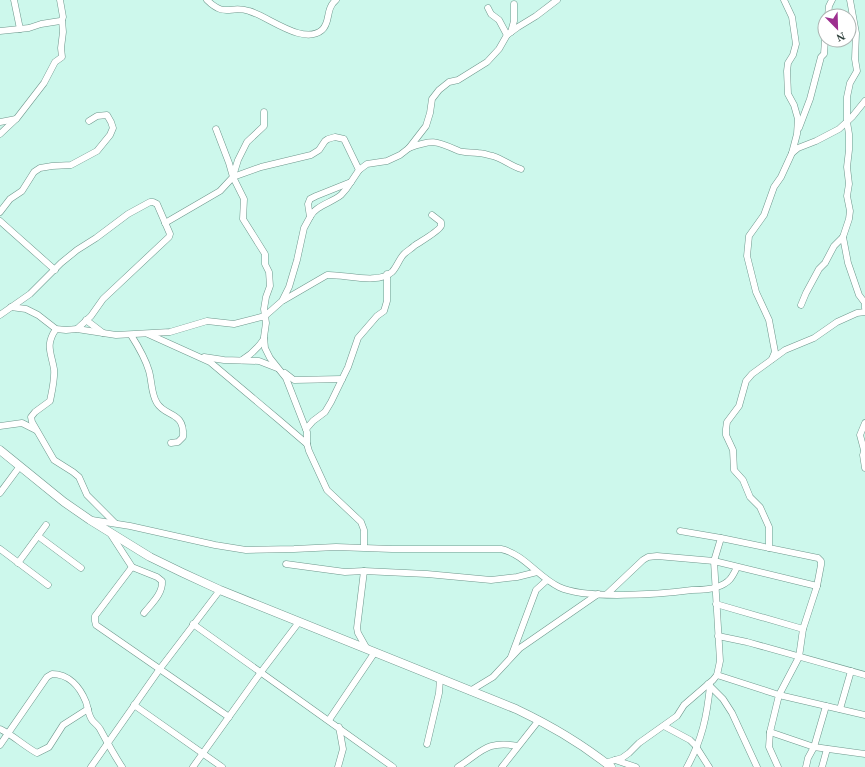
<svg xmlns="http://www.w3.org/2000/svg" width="865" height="767" font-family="'Times New Roman',serif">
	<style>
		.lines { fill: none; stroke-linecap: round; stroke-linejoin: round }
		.minor-casing { stroke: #6e978c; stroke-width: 7 }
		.major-casing { stroke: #6e978c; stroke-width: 9 }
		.minor { stroke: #fff; stroke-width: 6 }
		.major { stroke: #fff; stroke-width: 8 }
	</style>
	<rect width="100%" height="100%" fill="#cdf8ec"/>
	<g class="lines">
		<defs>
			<g id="minor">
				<path d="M14,0L20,29"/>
				<path d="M207,0C225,18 230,5 249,11C268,16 303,46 322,30C331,22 325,9 336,0"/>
				<path d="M784,0L792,17L796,44L793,55L788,63L787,71L788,94L794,105L798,119L797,134L792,153"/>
				<path d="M488,8L491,14L499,20L507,35"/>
				<path d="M828,16L829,6L832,0"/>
				<path d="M0,31L29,28L41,24L60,21L62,20L63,17L60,0"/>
				<path d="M511,32L514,21V4"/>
				<path d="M0,122L16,119"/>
				<path d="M799,128L810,99L821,57L824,54L825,40"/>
				<path d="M0,134L17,118L44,83L55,62L62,57L61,48L63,32L62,20"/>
				<path d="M409,148C433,139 436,141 459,151C465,153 472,152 478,153C483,153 488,155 493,156C503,159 511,166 521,169"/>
				<path d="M359,170L367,164L387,161L400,155L409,148L426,126L430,113L432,99L439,90L449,82L458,80L487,62L499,49L507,35L518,27L536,16L557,0"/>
				<path d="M233,176L238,160L247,142L264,126V112"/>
				<path d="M0,212L10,199L22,191L34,172L40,168L52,166L71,165L97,151L110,135L113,128L111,122L107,115L97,116L89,121"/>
				<path d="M310,217C315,206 331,203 341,195C345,191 348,187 351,182"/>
				<path d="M0,221L55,270"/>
				<path d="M165,223L220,191L233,177L261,167L311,155L319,150L325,141L328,139L335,137L344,139L359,170L351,182L316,196L310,199L308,204L310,217L304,228L297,260L289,287L282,301L265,316L264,309L266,297L270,286L269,272L265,264V254L243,219L244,199L233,177L229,163L216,129"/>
				<path d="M843,237L848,263L859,295L865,303V308"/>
				<path d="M284,300L327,275C344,274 378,285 392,272C397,267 399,259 404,254C407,251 411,249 414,246C421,241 438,232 441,226V222L432,215"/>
				<path d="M801,305L806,293L819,269L825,263L834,246L843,237L849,219L850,211L847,196L849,184L847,167L849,150V134L847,122V97L850,83L857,71L855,59L856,33L850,0"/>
				<path d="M11,307L26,309L38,315L56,329L66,330L77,329L116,335L170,332L207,321L234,324L265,316L266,323L264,337L265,348L270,358L286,378L307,432V444L309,451L327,490L361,522L364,530V547"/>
				<path d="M0,315L30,294L61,263L77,250L96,238L128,214L150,202H153L157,204L170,234L169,237L103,299L91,316L77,329"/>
				<path d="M86,320L103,333"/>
				<path d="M56,329C45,345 51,352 54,369C55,379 52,391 50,401L35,412L31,417L32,422L54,460L73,472L79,477L87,495L115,523"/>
				<path d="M148,334L210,362L279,420L307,444"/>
				<path d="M131,335C138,346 145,357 149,371C152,381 151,394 157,403C165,417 185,411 183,437L178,442L171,443"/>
				<path d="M204,357L224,360L259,361L277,368"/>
				<path d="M772,359L775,352L769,320L756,292L747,256L749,236L764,215L774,187L781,177L792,153L798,148L816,141L839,129L852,117L865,101"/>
				<path d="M242,360C252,354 258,348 264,339"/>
				<path d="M285,373L294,380L342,379"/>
				<path d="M0,426L22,423L36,430"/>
				<path d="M306,429L313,421L325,412L331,402L348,367L358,338L377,316L384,311L387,301V274"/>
				<path d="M865,449L863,455L865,468"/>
				<path d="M864,450L860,435L865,423"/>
				<path d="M0,493L20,466"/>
				<path d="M92,520L130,526L215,545L246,550L294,549L336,547L392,549H501C524,554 538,577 559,587C586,600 661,594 692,590C700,590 709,590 717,587C729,583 732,578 737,567"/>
				<path d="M680,531L721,538L818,558L821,561V565L817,586L803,629L799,657L779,695L770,732L769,747L778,767"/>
				<path d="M110,533L132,567L157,577L162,581C163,594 151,604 144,613"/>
				<path d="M38,536L81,568"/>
				<path d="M769,548V527L760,507L750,497L743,480L734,470L733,450L726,435V429L727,422L739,406L746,381L752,374L785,350L814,338L837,322L857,313L865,312"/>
				<path d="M0,549L48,585"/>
				<path d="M18,563L46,525"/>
				<path d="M286,564L345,572L364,571L427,574L491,580L517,577L537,572"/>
				<path d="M132,567L95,616V621L96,625L229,717"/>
				<path d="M364,571L357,628L358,633L367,649"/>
				<path d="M607,594L643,560L648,557L657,556L714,561L817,586"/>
				<path d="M716,604L803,629"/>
				<path d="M193,624L393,767"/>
				<path d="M718,636L747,642L865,675"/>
				<path d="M511,657L536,590L547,580"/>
				<path d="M717,675L779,695L865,715"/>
				<path d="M708,684L723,699L732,713L757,767"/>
				<path d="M470,691L493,677L520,648L598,594"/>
				<path d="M134,705L222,767"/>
				<path d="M840,709L851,671"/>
				<path d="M329,720L375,652"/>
				<path d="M664,726L690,740L695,745L709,767"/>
				<path d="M0,729C13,735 24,746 37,753L49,747L63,725L88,709"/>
				<path d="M770,732L814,747L865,754"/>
				<path d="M427,744L439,693L440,679"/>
				<path d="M0,745L47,677L52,674C69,674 80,687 86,702C88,708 88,714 92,720C94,723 98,725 100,729C107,742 114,755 122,767"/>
				<path d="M615,760L636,767"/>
				<path d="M605,763L622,758L629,753L639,743L677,716L684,705L713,680L717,675L720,661L714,561L721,538"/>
				<path d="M91,767L159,670L220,590"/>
				<path d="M193,767L261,672L299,622"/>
				<path d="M338,767L343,749L339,727"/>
				<path d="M458,767C482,752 486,740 518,746"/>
				<path d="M502,767L539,720"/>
				<path d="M687,767C702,740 707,716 710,686"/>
				<path d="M806,767L808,758L814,747L826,706"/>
				<path d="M822,767L827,749"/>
			</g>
			<path id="major" d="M0,450L64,502L90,520L150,557L183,573L220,590L516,709C550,725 582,744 611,767"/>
		</defs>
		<use href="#minor" class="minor-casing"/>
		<use href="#major" class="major-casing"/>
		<use href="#minor" class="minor"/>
		<use href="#major" class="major"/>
	</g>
	<g transform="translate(837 28) rotate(157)"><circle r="19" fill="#ffffff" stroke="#abb2b0"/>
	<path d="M0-3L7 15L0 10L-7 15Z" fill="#9d2f8f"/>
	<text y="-6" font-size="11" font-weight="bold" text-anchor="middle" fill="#2d3f3a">N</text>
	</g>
</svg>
